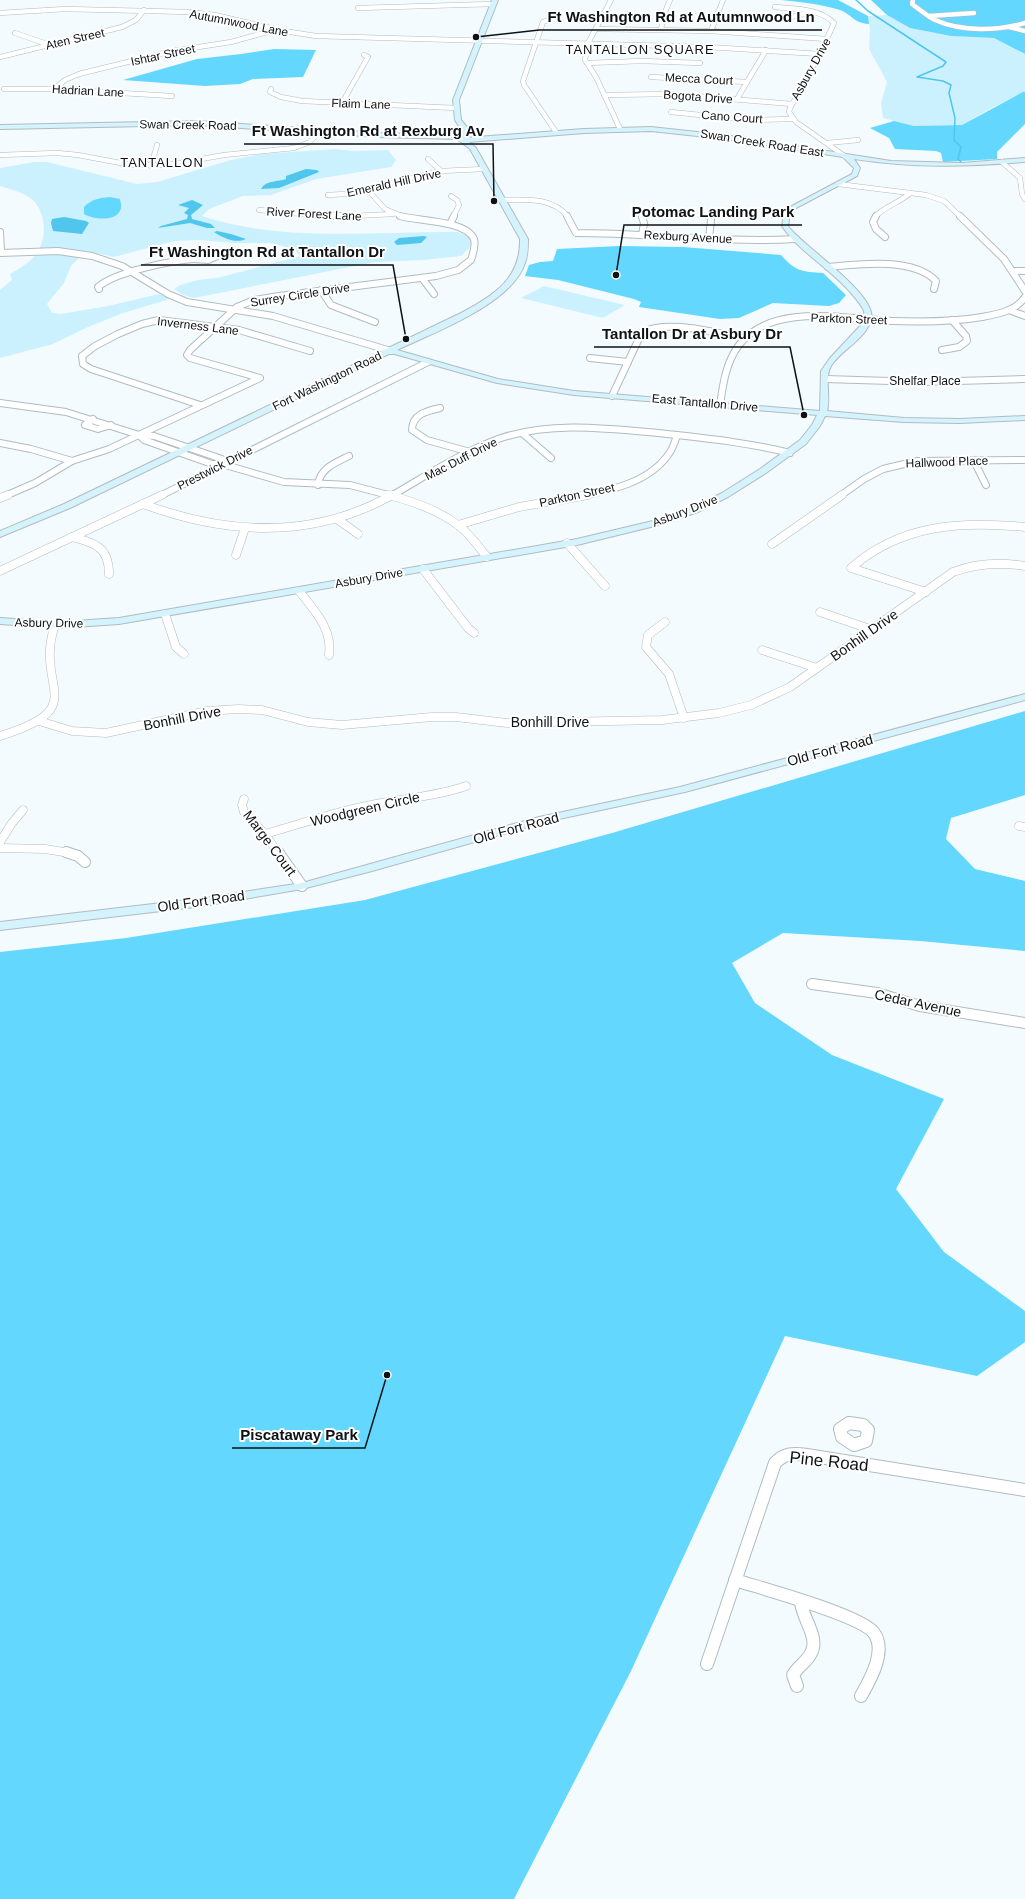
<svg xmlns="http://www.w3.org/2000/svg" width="1025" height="1899" font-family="Arial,sans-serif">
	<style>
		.green { fill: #cbf1ff }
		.forest { fill: #63d7fd }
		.water { fill: #50c6ec }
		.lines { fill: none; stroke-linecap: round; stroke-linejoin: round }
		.stream { stroke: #50c6ec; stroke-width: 1.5 }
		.street-far4-casing { stroke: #b0bcc0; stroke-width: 5.5 }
		.street-far3-casing { stroke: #b0bcc0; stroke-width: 8 }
		.street-far2-casing { stroke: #b0bcc0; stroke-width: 9 }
		.street-far1-casing { stroke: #b0bcc0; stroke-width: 12 }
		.street-casing { stroke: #b0bcc0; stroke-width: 14 }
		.secondary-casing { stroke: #b0bcc0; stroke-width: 2 }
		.street-far4 { stroke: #fff; stroke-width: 4.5 }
		.street-far3 { stroke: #fff; stroke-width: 6 }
		.street-far2 { stroke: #fff; stroke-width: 8 }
		.street-far1 { stroke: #fff; stroke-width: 10 }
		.street { stroke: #fff; stroke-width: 12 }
		.secondary { fill: #d5f3fd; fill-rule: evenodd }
		.labels { text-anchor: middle; stroke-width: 4; stroke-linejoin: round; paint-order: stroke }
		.far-street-label { font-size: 12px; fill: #0e1214; stroke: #fff }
		.far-neighbourhood-label { font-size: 13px; letter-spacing: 1px; fill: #0e1214; stroke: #fff }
		.street-label { font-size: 14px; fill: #0e1214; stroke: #fff }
		.near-street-label { font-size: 17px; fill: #0e1214; stroke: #fff }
		.leader { fill: none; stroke: #0e1214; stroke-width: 1.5 }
		.callout-dot { fill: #0e1214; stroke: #fff; stroke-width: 1.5 }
		.callout-label { font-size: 15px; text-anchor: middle; font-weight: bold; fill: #0e1214; stroke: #fff; stroke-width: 4; stroke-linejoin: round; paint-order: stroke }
	</style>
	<rect width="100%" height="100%" fill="#f4fbfe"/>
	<g class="green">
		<path d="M887,15L910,28L951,36L994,38L1025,54V92L991,108L962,125L914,126L883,118L881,103L887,82L869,49L870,29L868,16Z"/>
		<path d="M336,149L353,151L388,150L396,160L391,167L316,179L271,195L243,196L209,209L202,216C285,243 373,231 458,232L468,236L471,242L470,247L461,256L423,260L375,262L194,298L183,295L174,289L180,285L198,280L217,278L300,256L294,249L270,243H233L200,240L174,241L114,257L86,251L71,266L64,283L47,304L52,313L61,314L108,306L159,294L170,299L123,313L88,327L53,344L0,358V290L12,280L10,274C17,270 25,265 31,260C47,246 48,217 34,201C26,193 10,189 0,186V168L34,162H47L137,184L157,182L231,160L261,154Z"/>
		<path d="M544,286L625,305L603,318L521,298Z"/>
	</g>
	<g class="forest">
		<path d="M781,0H838L868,16L869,24C853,23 853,15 840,10C821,4 800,2 781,0Z"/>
		<path d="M871,0H1025V54L994,38L951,36L910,28L887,15Z"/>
		<path d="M274,49L316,50L303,77L253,79L240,84L205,86L123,80L197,59L241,54Z"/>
		<path d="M1023,92H1025V124L997,152V159L943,162L941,153L936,151L895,149L889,138L870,128L894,121L914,126L962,125Z"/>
		<path d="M110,197L120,199C120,202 122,205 121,208C118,223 92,219 84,214V207C92,199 99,198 110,197Z"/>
		<path d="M619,246L683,247L781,255C795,271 802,272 823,273L846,295L839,303L829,306L773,303L739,318L720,319L639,307L641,302L634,299L558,280L525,276L529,265L540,262L553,261L557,249Z"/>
		<path d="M1025,711V795L951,818L946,839L975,869L1025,881V951L920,941L783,933L732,963L755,1003L832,1055L944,1099L896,1189L944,1252L1025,1311V1342L977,1376L785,1336L631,1671L514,1899H0V952L126,938L365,900L612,833Z"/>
	</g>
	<g class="water">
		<path d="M306,169L317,170L319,172L279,188L261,189C266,180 278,182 286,179V176Z"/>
		<path d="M192,200L203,205L191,215L192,219L211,224L215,228H207L190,223L158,228L161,226L187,219L188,215L184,213L189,208L178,205Z"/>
		<path d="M64,217L86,221L89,223L82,234L53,231L51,223L52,219Z"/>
		<path d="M217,231L231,234L246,239C235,244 223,238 214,232Z"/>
		<path d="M424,236L427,237L421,243L397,245L394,242L399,238Z"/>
	</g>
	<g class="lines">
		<path class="stream" d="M856,0L868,11L946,62L943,66L917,77L943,81L951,85L949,93L955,118L954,140L961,147L958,159L961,162"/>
		<defs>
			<g id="street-far4">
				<path d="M611,0L588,43L585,60L596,77L620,129"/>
				<path d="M913,0L912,4C919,9 927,16 935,20C962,32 997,31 1025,23"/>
				<path d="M775,7C795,9 819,8 834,23L820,54L790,108L789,112L796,122L846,157"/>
				<path d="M358,8L493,4"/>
				<path d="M0,13L65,9L190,12L215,15L284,31L316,36L708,47L820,54"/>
				<path d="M929,16L974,13"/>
				<path d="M548,20L543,22L523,81L524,85L556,132"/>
				<path d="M777,20L809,13"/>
				<path d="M1009,27L1025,31"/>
				<path d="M596,29L711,31L827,39"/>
				<path d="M661,30L663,17L670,0"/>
				<path d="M711,31L723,0"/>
				<path d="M15,33L50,45"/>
				<path d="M0,57L122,27L136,20L144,10"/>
				<path d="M587,63L642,61L700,63"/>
				<path d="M651,77L747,82"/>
				<path d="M4,89H54L172,96"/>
				<path d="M54,89L65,80L79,74L172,51L231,42L275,30"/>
				<path d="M271,89L270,92L281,97L302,101L456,108"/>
				<path d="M604,95L670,94L792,104"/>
				<path d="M737,99L766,50"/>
				<path d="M342,103L368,57L364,55"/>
				<path d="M671,112L750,120L792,119"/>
				<path d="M827,143L858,140"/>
				<path d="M0,155L57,153L78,155L131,165H168L224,155L294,148L310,142L319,131"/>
				<path d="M428,159L441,171"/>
				<path d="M1002,162L1020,178L1022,194L1025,199"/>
				<path d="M151,166L157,145"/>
				<path d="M838,184L926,195L944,201L961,217"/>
				<path d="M367,189L385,209L404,217"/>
				<path d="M328,195L345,194L441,171L484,169"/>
				<path d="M451,196L457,200L459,205L453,217"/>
				<path d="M501,200C525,200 552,196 568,217"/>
				<path d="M259,210L334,217L393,214"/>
				<path d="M875,217C884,206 900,203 910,193"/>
			</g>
			<g id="street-far3">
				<path d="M327,216H347"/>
				<path d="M567,216L576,233C649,233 723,243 796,239"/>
				<path d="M876,216L873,222L876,229L885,237"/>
				<path d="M960,216L1004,259L1025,291"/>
				<path d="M642,217L644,223L642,235"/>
				<path d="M450,224L454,216"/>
				<path d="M0,232L1,252"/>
				<path d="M709,238L711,220"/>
				<path d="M203,252L212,253L217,256L208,260L193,259V255Z"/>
				<path d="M0,253L58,251L92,256L122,266L168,294L187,302L273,316L391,351"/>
				<path d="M828,267C859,264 913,257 936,281L934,289"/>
				<path d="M1013,271H1025"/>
				<path d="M422,278L434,294"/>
				<path d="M99,289L98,287C115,272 170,261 193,259"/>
				<path d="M321,290L331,305L375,322"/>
				<path d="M1009,310L1025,316"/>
				<path d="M942,350L959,347L967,341L966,336L952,320"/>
				<path d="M590,358L628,362"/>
				<path d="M825,379L923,382L1025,379"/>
				<path d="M612,396L642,332C669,319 715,333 744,338"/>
				<path d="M0,403L66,412L139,435L154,436L222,459V464"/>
				<path d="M200,405L91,369L83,364L82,356L95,346L118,334L142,324L159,320L239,330L310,351"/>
				<path d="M720,405C723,384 726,362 739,345C772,302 845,319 892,321C922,322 953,322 982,317C998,314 1016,311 1025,297"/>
				<path d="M440,408C427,411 412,414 412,430L427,440L470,452"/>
				<path d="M93,419L85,425L98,429L111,425"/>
				<path d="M522,433L551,458"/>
				<path d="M139,435L144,440L212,464H222L284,482L350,485L392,496"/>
				<path d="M0,443L31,449L72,461"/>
				<path d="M974,461L986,485"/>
				<path d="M318,485C320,468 335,463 349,456"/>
				<path d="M5,496L35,483L72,461L109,449L260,378L190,358L187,355L190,350L237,307L254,300L279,296L436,276L458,270L471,260C473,254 476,245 474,239C466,220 417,221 400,216"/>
				<path d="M160,496L428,362"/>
				<path d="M391,496C426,476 460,453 498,439C549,421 605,428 658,433C702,438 746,442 790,453"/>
				<path d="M582,496C612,490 649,482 668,455C673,449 675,442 677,435"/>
				<path d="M840,496L864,479L883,469L917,461L1025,460"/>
			</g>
			<g id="street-far2">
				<path d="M388,495C412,501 438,510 458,525C470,534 478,546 487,557"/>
				<path d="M0,498L8,495"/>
				<path d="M143,504C227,535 312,540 392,495"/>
				<path d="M337,519L358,534"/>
				<path d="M458,525L519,507L588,495"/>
				<path d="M72,537C95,543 109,547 109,574"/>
				<path d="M567,543L605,586"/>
				<path d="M772,544L842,495"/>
				<path d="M236,555L245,528"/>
				<path d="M423,569L468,628L474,633"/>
				<path d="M0,571L162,495"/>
				<path d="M299,591C314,610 333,629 329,655"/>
				<path d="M926,592L851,568C901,524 961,521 1025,527"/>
				<path d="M820,612L870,629"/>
				<path d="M165,614L176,647L184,654"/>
				<path d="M665,622L648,635L646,647L669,674L684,718"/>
				<path d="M762,650L817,668"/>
				<path d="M39,721L72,731L106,733L207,711L238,709L262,710L308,722L342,725L432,717H456L507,723L662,720L719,713L751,705L790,687L953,572C977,563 1000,562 1025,566"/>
				<path d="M0,736C94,707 33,688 55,625"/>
				<path d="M244,799L242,805L244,812L265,834L278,853"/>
				<path d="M1019,826L1025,827"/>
				<path d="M265,834C300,824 335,812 371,805C403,798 435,797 466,786"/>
				<path d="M0,842L12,823L23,810"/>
				<path d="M0,848L45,849L70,853"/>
			</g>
			<g id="street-far1">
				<path d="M66,852L78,856L85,862"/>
				<path d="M278,852L302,886"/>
				<path d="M812,984L877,993L920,1006L1025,1023"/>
			</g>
			<g id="street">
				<path d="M849,1423L863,1425L868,1430L866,1441L854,1445L842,1437L840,1429Z"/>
				<path d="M735,1580C760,1588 861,1615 874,1633C887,1651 870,1680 861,1696"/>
				<path d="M707,1664L775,1463C784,1453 794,1453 807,1455L1025,1490"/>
				<path d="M797,1686L793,1675C798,1666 807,1662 811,1653C820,1638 802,1618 801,1602"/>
			</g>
			<g id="secondary">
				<path d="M492,0H498L459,100L461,120L472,133L469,135L465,133L464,138L584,129L651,127L725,135L891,161L962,163L1025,158V162C965,167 914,168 854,159L860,168L857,176L796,208L790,214L788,226C802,246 879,295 871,320C865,340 842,349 831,366C824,378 831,398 827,411L904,418L960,419L1025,416V420L960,423L904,422L825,416L820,426L806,444L766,473L728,497L698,512L663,524L577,545L119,624L60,628L0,624V618L60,622L119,618L577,539L657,520L692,508L722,493L760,469L800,440L812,425L817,415L574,395L497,383L391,353L70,508L0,537V531L64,504L461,313C493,296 521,279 520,239L470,149L457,139L378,137L197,125L0,129V125L197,121L378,133L458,135L460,128L455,120L453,100ZM651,131L725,139L843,157L854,168L852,174L792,206L784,213L782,226C798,251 831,269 851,293C855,298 861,304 864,311C865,316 863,321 861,325L830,358L821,371L820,411L574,391L498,379L397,350C433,333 512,304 525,263C528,255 528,248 528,239L476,148L469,142L584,133Z"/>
				<path d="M1025,694V700L685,792L545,822L372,871L302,889L204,906L0,930V922L204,898L302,883L539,817L680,787Z"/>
			</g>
		</defs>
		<use href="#street-far4" class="street-far4-casing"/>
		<use href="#street-far3" class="street-far3-casing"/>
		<use href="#street-far2" class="street-far2-casing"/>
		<use href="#street-far1" class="street-far1-casing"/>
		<use href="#street" class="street-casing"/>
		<use href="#secondary" class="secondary-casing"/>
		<use href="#street-far4" class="street-far4"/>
		<use href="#street-far3" class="street-far3"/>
		<use href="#street-far2" class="street-far2"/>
		<use href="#street-far1" class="street-far1"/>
		<use href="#street" class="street"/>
		<use href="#secondary" class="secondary"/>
	</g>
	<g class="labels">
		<g class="far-street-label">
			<text transform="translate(239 23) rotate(11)" y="4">Autumnwood Lane</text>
			<text transform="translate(75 39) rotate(-13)" y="4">Aten Street</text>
			<text transform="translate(163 55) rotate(-12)" y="4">Ishtar Street</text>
			<text transform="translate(811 69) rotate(-61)" y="4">Asbury Drive</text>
			<text transform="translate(699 79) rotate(3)" y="4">Mecca Court</text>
			<text transform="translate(88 91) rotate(3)" y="4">Hadrian Lane</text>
			<text transform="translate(698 97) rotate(4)" y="4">Bogota Drive</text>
			<text transform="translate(361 104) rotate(2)" y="4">Flaim Lane</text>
			<text transform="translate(732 117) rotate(4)" y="4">Cano Court</text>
			<text transform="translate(188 125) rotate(1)" y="4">Swan Creek Road</text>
			<text transform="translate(762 143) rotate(9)" y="4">Swan Creek Road East</text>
			<text transform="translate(394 183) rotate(-12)" y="4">Emerald Hill Drive</text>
			<text transform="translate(314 214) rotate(3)" y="4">River Forest Lane</text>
			<text transform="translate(688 237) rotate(3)" y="4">Rexburg Avenue</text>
			<text transform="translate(300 295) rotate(-9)" y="4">Surrey Circle Drive</text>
			<text transform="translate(849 319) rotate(2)" y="4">Parkton Street</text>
			<text transform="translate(198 326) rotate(7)" y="4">Inverness Lane</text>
			<text transform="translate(327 381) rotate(-26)" y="4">Fort Washington Road</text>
			<text x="925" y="385">Shelfar Place</text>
			<text transform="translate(705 403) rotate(5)" y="4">East Tantallon Drive</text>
			<text transform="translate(461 459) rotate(-27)" y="4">Mac Duff Drive</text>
			<text transform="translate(947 462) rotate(-2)" y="4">Hallwood Place</text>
			<text transform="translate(215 468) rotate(-27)" y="4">Prestwick Drive</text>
			<text transform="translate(577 495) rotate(-12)" y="4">Parkton Street</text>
			<text transform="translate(685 511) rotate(-21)" y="4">Asbury Drive</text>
			<text transform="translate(369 578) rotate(-10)" y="4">Asbury Drive</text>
			<text transform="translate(49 623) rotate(1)" y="4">Asbury Drive</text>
		</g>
		<g class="far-neighbourhood-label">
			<text x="640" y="54">TANTALLON SQUARE</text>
			<text x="162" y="167">TANTALLON</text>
		</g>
		<g class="street-label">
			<text transform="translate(864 635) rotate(-35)" y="5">Bonhill Drive</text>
			<text transform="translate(182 718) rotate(-11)" y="5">Bonhill Drive</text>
			<text x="550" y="727">Bonhill Drive</text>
			<text transform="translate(830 750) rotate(-15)" y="5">Old Fort Road</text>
			<text transform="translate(365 809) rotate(-13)" y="5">Woodgreen Circle</text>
			<text transform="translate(516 828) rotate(-15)" y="5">Old Fort Road</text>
			<text transform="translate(270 843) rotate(53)" y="5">Marge Court</text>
			<text transform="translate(201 901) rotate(-8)" y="5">Old Fort Road</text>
			<text transform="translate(918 1003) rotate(12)" y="5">Cedar Avenue</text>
		</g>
		<g class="near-street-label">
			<text transform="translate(829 1461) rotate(6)" y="6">Pine Road</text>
		</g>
	</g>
	<path class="leader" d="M476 37L539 30H822M494 201L493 144H244M616 275L624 225H802M406 339L393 265H141M804 415L790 347H594M387 1375L365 1448H232"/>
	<g class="callout-dot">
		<circle cx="476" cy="37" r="4"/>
		<circle cx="494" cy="201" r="4"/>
		<circle cx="616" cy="275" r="4"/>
		<circle cx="406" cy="339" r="4"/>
		<circle cx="804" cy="415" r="4"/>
		<circle cx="387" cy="1375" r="4"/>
	</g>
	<g class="callout-label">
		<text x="681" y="22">Ft Washington Rd at Autumnwood Ln</text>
		<text x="368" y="136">Ft Washington Rd at Rexburg Av</text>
		<text x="713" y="217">Potomac Landing Park</text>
		<text x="267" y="257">Ft Washington Rd at Tantallon Dr</text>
		<text x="692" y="339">Tantallon Dr at Asbury Dr</text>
		<text x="299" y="1440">Piscataway Park</text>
	</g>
</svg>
